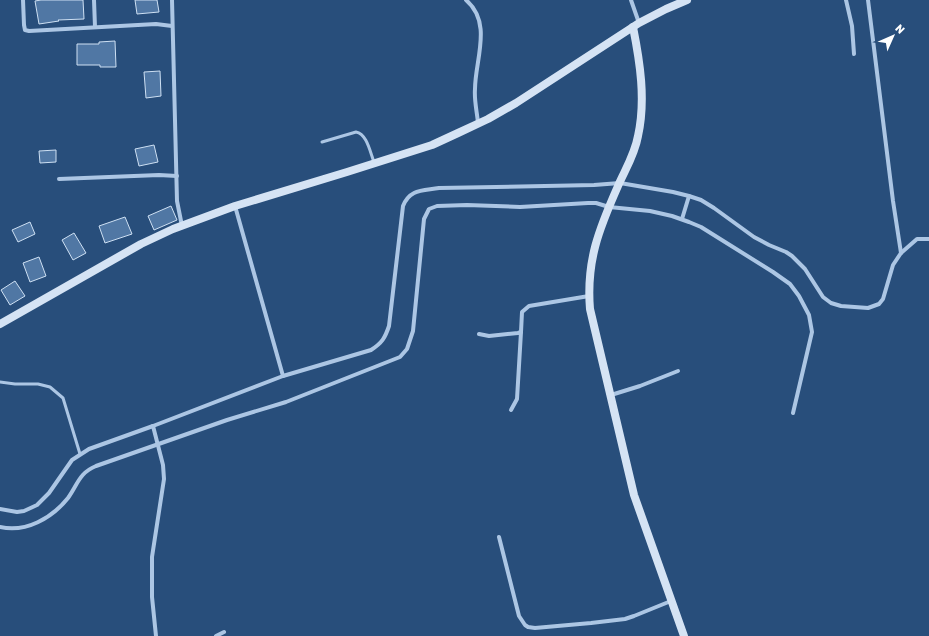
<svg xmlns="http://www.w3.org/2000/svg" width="929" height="636" font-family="Rubik,sans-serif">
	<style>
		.building { fill: #5077a4; stroke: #cee0f3 }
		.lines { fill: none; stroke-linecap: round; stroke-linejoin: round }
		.lane { stroke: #acc6e4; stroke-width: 3 }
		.street { stroke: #acc6e4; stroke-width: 4 }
		.secondary { stroke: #d5e3f4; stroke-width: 8 }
	</style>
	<rect width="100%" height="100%" fill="#284e7b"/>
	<g class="building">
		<path d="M41,0H83L84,19L58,20L59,21L39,24L35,1Z"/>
		<path d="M135,0H157L159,12L137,14Z"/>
		<path d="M115,41L116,67H100V65H77V44H99V42Z"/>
		<path d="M160,71L161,96L146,98L144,72Z"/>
		<path d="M154,145L158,162L139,166L135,149Z"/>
		<path d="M56,150V162L40,163L39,151Z"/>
		<path d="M171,206L177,220L154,230L148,216Z"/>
		<path d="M125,217L132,234L105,243L99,226Z"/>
		<path d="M30,222L35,234L18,242L12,230Z"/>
		<path d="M74,233L86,253L73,260L62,240Z"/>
		<path d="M39,257L46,276L30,282L23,263Z"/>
		<path d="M15,281L25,296L10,305L1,290Z"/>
	</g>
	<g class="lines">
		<g class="lane">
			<path d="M322,142L356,132C367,134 370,152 374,162"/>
			<path d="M0,382L15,384H38L50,387L63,398L80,454"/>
		</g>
		<g class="street">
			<path d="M23,0L24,25L25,30L29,31L156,24L172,26"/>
			<path d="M94,0L95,27"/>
			<path d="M172,0L177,201L182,226"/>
			<path d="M466,0C493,23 475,60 475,89C474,100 477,112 478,123"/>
			<path d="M631,0L639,23"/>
			<path d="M846,0L852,26L854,54"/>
			<path d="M868,0L893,201L901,253"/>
			<path d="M59,179L159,175L177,176"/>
			<path d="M682,219L689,196"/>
			<path d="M479,334L489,336L518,333L521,332L522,312L529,306L589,296"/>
			<path d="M283,376L371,350C382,343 385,338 389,326L403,206C410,189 422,191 439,188L594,185L620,183L673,192L689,196L701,200L714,208L754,237L769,245L786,252L792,256L805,269L823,297L831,303L841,306L868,308L879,304L883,299L893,265L901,253L917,239H929"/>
			<path d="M611,395L640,386L678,371"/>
			<path d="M511,410L517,399L521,332"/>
			<path d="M153,426L163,465L164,479L152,557V597L156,636"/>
			<path d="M0,509L17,512L24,511L37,505L49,493L72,460L89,449L153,426L283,376L235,206"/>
			<path d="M0,527C26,533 52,518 68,498C78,484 79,473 96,466L227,420L286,402L400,357L407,349L413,331L424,219L429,209L437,206L467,205L520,207L588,203H596L609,207L650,211L672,216L689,222L701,227L773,272L790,284L799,296L809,315L812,332L793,413"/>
			<path d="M499,537L519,616L525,625L528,627L535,628L591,623L625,619L634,616L671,601"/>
			<path d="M216,636L224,632"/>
		</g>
		<g class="secondary">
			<path d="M633,27C640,62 646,100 638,136C635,154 625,170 618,186C599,229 586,261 590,309L634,495L684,636"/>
			<path d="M0,324L141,244L173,229L235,206L347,172L432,145L458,133L488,119L516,103L639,23L666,9L687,0"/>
		</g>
	</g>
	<g transform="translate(893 36) rotate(45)" stroke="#284e7b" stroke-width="3" paint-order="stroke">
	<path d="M0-3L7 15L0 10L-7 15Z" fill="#ffffff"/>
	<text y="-6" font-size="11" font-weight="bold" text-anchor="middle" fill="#ffffff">N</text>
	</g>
</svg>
